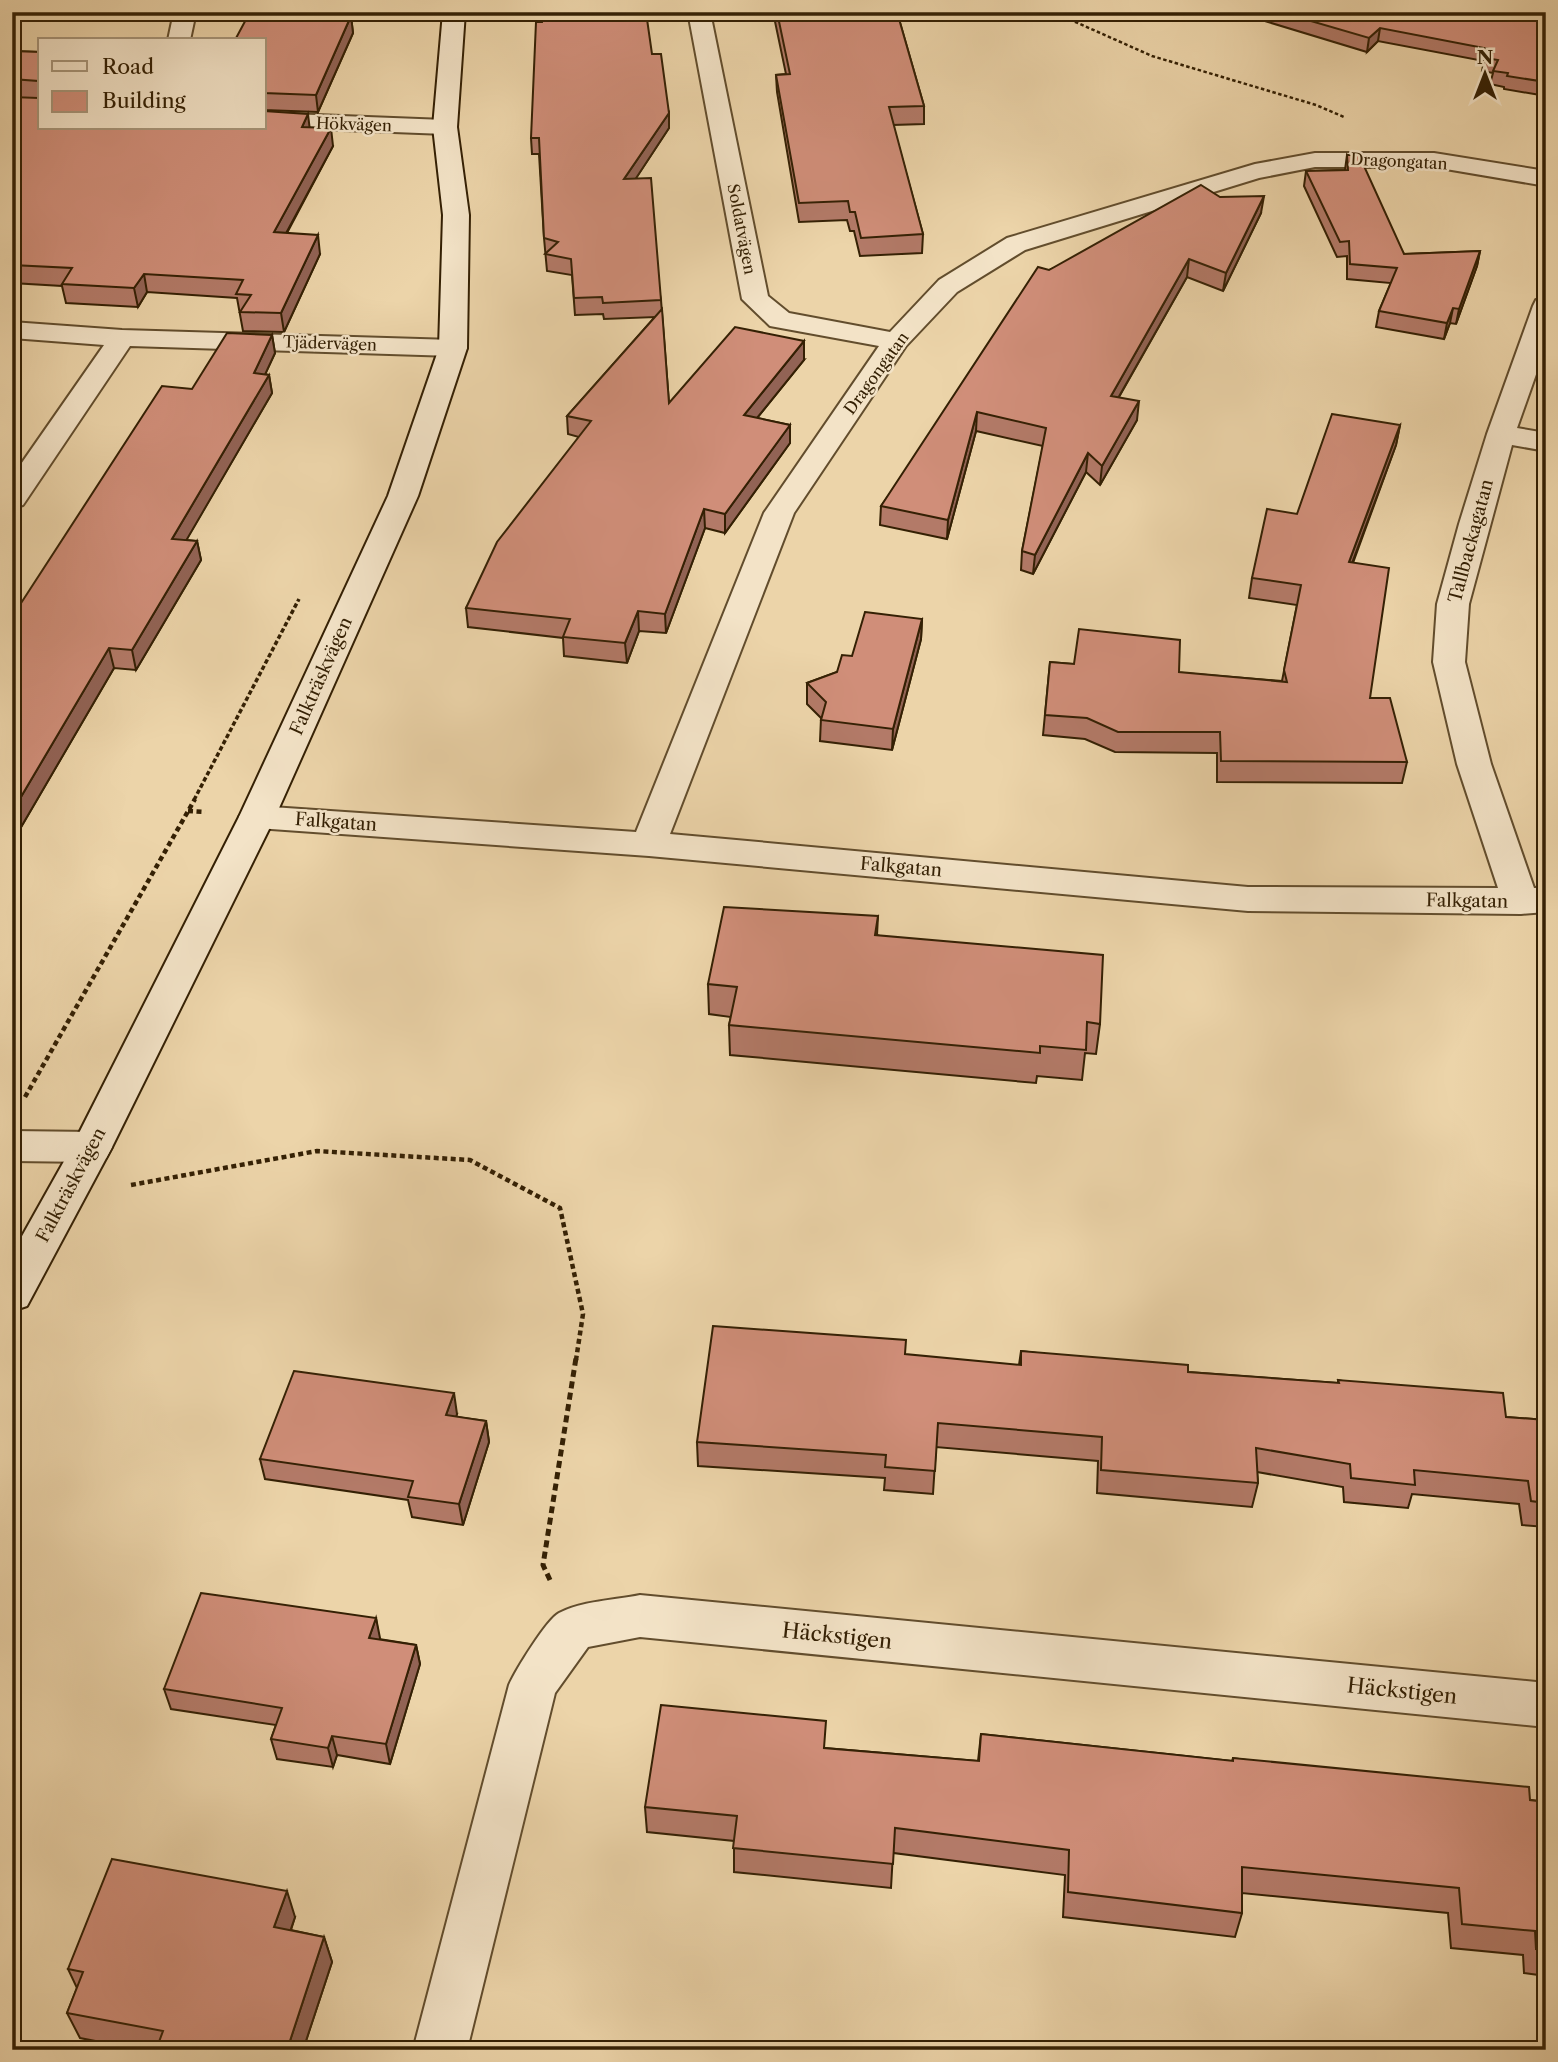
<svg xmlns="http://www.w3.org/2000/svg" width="1558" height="2062" font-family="'Libre Caslon Text',serif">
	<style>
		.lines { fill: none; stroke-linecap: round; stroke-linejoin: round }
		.street-casing { stroke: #624d2d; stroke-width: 4 }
		.secondary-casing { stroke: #342004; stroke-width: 4 }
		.path-far3 { stroke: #342004; stroke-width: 2.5; stroke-dasharray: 3.5 2.5; stroke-linecap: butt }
		.path-far2 { stroke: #342004; stroke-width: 3.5; stroke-dasharray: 4.5 2.5; stroke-linecap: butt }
		.path-far1 { stroke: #342004; stroke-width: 4.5; stroke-dasharray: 5 3.5; stroke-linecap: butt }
		.path { stroke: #342004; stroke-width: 5; stroke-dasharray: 7 4.5; stroke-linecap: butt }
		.street { fill: #f3e3c7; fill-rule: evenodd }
		.secondary { fill: #f3e3c7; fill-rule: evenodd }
		.wall { fill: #b37a68; stroke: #342004; stroke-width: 2 }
		.shaded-wall { fill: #926355; stroke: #342004; stroke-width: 2 }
		.building { fill: #d08e79; stroke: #342004; stroke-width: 2 }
		.labels { text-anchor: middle; stroke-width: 5; stroke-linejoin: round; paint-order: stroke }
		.far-street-label { font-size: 16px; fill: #342004; stroke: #f3e3c7 }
		.street-label { font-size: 18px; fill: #342004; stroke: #f3e3c7 }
		.near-street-label { font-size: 21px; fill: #342004; stroke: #f3e3c7 }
	</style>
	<rect width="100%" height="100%" fill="#ecd4a9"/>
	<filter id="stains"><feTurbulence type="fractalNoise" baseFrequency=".00286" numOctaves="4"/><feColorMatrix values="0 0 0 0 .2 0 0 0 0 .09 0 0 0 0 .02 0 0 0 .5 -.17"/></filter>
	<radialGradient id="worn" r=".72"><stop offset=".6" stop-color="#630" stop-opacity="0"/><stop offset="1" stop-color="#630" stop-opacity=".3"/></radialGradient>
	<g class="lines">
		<defs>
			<g id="street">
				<path d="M174,12H196L190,40H168Z"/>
				<path d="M688,12H710L768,296L789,313L890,332L939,280L1007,238L1255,164L1315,153H1434L1546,171V186L1434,167H1315L1259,178L1025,250L957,292L906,346L794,513L670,834L1248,887L1498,888L1457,764L1433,662L1437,604L1459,524L1487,434L1533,306L1536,300L1546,298V346L1517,428L1546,433V451L1512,445L1469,604L1465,662L1491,764L1534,888H1546V912L1521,914L1248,911L649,856L257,828L245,825L239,817L245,809L257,806L636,832L764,513L879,346L770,326L742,299Z"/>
				<path d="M264,113L445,120L454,122L457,127L454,132L445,134L264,127Z"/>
				<path d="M12,322L122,330L453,340L463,342L467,348L463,354L453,356L130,346L23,505L12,508V477L104,345L12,338Z"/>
				<path d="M12,1131L92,1132L106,1136L112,1147L106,1158L92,1162L12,1161Z"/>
				<path d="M640,1595L1546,1683V1727L640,1637L588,1647L555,1693L467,2050H413L509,1685C515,1671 547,1619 559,1613C582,1601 615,1600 640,1595Z"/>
			</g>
			<path id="secondary" d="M443,12H465L457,127L469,215L467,348L418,496L275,817L112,1147L27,1306L12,1311V1254L72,1147L239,817L388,496L439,348L443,215L433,127Z"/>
		</defs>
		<use href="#street" class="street-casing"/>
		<use href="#secondary" class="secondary-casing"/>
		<path class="path-far3" d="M1053,12L1152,56L1316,105L1344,117"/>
		<path class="path-far2" d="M194,800L299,599"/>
		<g class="path-far1">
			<path d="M188,811L205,812"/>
			<path d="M25,1097L195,799"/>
			<path d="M131,1185L317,1151L470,1160L560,1208L583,1314L576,1360"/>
		</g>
		<path class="path" d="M550,1580L543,1565L576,1358"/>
		<use href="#street" class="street"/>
		<use href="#secondary" class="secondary"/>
	</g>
	<g class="wall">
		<path d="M314,12L313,15L351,16L353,33L318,112L264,110V40Z"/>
		<path d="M773,12H897L924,106V124L893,125L923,234L922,253L860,256L854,231H850L847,220L799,222L777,92L776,75L786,74Z"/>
		<path d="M1235,12H1546V96L1504,89V87L1490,84L1493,73L1482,71L1484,61L1378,41L1367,52Z"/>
		<path d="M12,51L40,52V128L309,127L333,146L287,233L320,254L284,332L243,331L237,298L147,292L138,307L66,303L62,286L12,283Z"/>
		<path d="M669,113V128L636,178L661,300L669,403L804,360L757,418L790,425V443L725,533L705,528L666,633L639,631L627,663L564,656L563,638L468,627L466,608L579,437L568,434L567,416L655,317L604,319L603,314L575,315L572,275L547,271L544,238L539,154H532L531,138Z"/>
		<path d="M1347,155L1404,254L1480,251L1477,266L1456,324L1450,323L1444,339L1376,327L1379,311L1391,283L1347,279V256L1337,257L1304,186L1306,171L1345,170Z"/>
		<path d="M1220,197L1261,213L1223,291L1187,277L1119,397L1137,420L1100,485L1086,472L1033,574L1021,570L1022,551L1043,446L976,431L947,539L880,525L881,506L1049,270Z"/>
		<path d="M272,335L275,353L265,374L269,375L272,393L186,540L197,541L201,560L136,670L114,668L17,834H12V617Z"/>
		<path d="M1400,425L1396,445L1353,563L1370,698L1407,762L1402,783L1217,782V753L1115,752L1085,739L1043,735L1050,662L1282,681L1297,605L1249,598L1252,578L1297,514Z"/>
		<path d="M1546,530V661L1540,640L1541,547Z"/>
		<path d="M922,619L921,639L892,750L820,741L821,718L807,704V683L837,672L852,656Z"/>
		<path d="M878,916L877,935L1100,1024L1096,1054L1085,1053L1082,1080L1037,1076L1036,1083L730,1055L729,1025L731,1017L709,1014L708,984Z"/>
		<path d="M1021,1351L1188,1372L1338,1383V1380L1506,1417L1546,1420V1527L1522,1525L1519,1504L1412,1494L1408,1508L1344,1502L1343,1487L1257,1472L1258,1483L1252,1507L1097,1493L1098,1461L936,1447L933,1494L884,1490L885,1478L698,1466L697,1442L1019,1365Z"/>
		<path d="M457,1414L456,1417L486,1421L489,1442L463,1525L412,1517L408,1500L265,1479L260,1459Z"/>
		<path d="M376,1618L379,1639L416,1645L420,1664L390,1764L337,1755L333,1767L277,1759L271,1739L276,1725L171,1709L164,1689Z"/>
		<path d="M981,1734L1232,1761L1233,1758L1546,1802V1976L1524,1973L1523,1955L1451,1948L1448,1913L1242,1893V1913L1235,1937L1063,1917L1065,1875L893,1853L891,1888L734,1872V1841L647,1832L645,1807L825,1748L978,1761Z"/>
		<path d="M295,1917L291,1930L324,1937L332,1962L303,2050H142L80,2038L67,2013L77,1988L68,1969Z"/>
	</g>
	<g class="shaded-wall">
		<path d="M300,12H314L301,31L298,14Z"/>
		<path d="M351,16L353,33L318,112L316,95Z"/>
		<path d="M1380,28L1378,41L1367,52L1369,38Z"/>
		<path d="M669,113V128L625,195L624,179Z"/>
		<path d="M308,114L310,131L302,127Z"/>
		<path d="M331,128L333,146L277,250L274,232Z"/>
		<path d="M1264,196L1261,213L1223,291L1226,273Z"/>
		<path d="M318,235L320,254L284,332L281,313Z"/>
		<path d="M1480,251L1477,266L1456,324L1459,309Z"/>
		<path d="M1189,259L1187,277L1109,414L1111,396Z"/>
		<path d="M144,274L147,292L138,307L134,288Z"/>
		<path d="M1453,308L1450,323L1444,339L1447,323Z"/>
		<path d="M272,335L275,353L257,392L254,373Z"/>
		<path d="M804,341V360L744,434V415Z"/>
		<path d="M269,375L272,393L176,558L172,539Z"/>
		<path d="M1139,401L1137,420L1100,485L1102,466Z"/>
		<path d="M977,412L976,431L947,539L948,520Z"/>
		<path d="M790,425V443L725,533V514Z"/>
		<path d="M1400,425L1396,445L1345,582L1349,562Z"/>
		<path d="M1088,453L1086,472L1033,574L1035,555Z"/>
		<path d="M704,509L705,528L666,633L665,614Z"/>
		<path d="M197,541L201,560L136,670L132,650Z"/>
		<path d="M638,611L639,631L627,663L625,643Z"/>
		<path d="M922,619L921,639L892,750L893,729Z"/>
		<path d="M109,648L114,668L17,834L12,819V812Z"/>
		<path d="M454,1393L457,1414L450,1436L446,1415Z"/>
		<path d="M486,1421L489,1442L463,1525L459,1504Z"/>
		<path d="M376,1618L380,1638L373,1657L369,1638Z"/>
		<path d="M416,1645L420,1664L390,1764L386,1744Z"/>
		<path d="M332,1736L337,1755L333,1767L328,1748Z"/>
		<path d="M287,1891L295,1917L283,1952L274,1927Z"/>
		<path d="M324,1937L332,1962L303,2050H287Z"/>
	</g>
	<g class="building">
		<path d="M250,12H300L298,14L351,16L316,95L264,93V40H235Z"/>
		<path d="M543,12H646L652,54H661L669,113L624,179L651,178L661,300L603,303L602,297L574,298L571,259L545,254L558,242L544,238L539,138H531L536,22H542Z"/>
		<path d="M777,12H897L924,106L889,107L923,234L861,238L855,212H850L848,201L799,203L776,75L790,74Z"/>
		<path d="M1280,12H1546V82L1507,76L1508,73L1493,71L1498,60L1485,58L1489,49L1380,28L1369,38Z"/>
		<path d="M12,51L40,52V128H264V111L308,114L302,127L331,128L274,232L318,235L281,313L240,312L251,295L236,294L243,280L144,274L134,288L62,284L72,268L12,265V97L38,98V81L12,79Z"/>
		<path d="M1347,155H1359L1404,254L1480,251L1459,309L1453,308L1447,323L1379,311L1397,268L1350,264L1349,241L1340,242L1306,171L1348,170Z"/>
		<path d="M1201,185L1220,197L1264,196L1226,273L1189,259L1111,396L1139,401L1102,466L1088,453L1035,555L1022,551L1046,428L977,412L948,520L881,506L1038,267L1049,270Z"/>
		<path d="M662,309L669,403L735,327L804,341L744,415L790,425L725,514L704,509L665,614L638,611L625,643L563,637L570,619L466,608L497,542L591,421L567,416Z"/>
		<path d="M227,333L272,335L254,373L269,375L172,539L197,541L132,650L109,648L12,812V617L162,386L192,389Z"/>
		<path d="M1332,414L1400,425L1349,562L1389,568L1370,698H1390L1407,762L1221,761L1220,732H1118L1087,718L1045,715L1050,662L1074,664L1079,629L1180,640L1179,672L1287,682L1284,670L1301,585L1252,578L1267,509L1297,514Z"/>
		<path d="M1546,559V624L1545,622Z"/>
		<path d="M865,612L922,619L893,729L821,720L826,702L807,683L837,672L842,655L852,656Z"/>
		<path d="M724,907L878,916L875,935L1103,955L1100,1024L1087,1022L1086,1050L1040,1046V1053L729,1025L737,987L708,984Z"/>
		<path d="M713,1326L906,1340L905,1354L1021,1365V1351L1188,1365V1372L1339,1383L1338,1380L1503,1393L1506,1417L1546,1420V1503L1531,1501L1528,1481L1414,1470L1415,1485L1351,1478L1350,1464L1256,1448L1258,1483L1101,1470L1102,1437L938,1423L935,1471L885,1467L886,1455L697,1442Z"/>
		<path d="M294,1371L454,1393L446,1415L486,1421L459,1504L408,1497L413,1481L260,1459Z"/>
		<path d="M201,1593L376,1618L369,1638L416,1645L386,1744L332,1736L328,1748L271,1739L282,1708L164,1689Z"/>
		<path d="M661,1705L826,1721L824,1748L979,1761L981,1734L1233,1761V1758L1529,1787L1530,1800L1546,1802V1950L1536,1949L1535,1931L1462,1924L1459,1888L1242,1867V1913L1068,1892L1069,1850L895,1828L893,1864L733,1848L737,1816L645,1807Z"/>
		<path d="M112,1859L287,1891L274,1927L324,1937L287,2050H156L163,2031L67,2013L83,1972L68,1969Z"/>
	</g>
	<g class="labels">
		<g class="far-street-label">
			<text transform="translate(354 124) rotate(2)" y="6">Hökvägen</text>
			<text transform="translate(1399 161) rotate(3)" y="6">Dragongatan</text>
			<text transform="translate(742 229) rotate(79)" y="6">Soldatvägen</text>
			<text transform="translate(330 343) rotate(2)" y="6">Tjädervägen</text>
			<text transform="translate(876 373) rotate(-54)" y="6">Dragongatan</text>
		</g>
		<g class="street-label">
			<text transform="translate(1471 541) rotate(-75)" y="6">Tallbackagatan</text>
			<text transform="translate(321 676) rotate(-66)" y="6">Falkträskvägen</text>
			<text transform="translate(336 822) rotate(4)" y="6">Falkgatan</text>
			<text transform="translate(901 867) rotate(5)" y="6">Falkgatan</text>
			<text transform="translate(1467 901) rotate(1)" y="6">Falkgatan</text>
			<text transform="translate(71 1185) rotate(-62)" y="6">Falkträskvägen</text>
		</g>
		<g class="near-street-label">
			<text transform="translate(837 1636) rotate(6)" y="7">Häckstigen</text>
			<text transform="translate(1402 1691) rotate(6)" y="7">Häckstigen</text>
		</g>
	</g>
	<rect width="1558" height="2062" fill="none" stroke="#ecd4a9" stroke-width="42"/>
	<rect x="14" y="14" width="1530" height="2034" fill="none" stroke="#342004" stroke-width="3.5"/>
	<rect x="21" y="21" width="1516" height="2020" fill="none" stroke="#342004" stroke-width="2"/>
	<rect x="38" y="38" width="228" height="91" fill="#f3e3c7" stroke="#a79579" stroke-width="2"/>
	<rect x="52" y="61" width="35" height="10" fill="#f3e3c7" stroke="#a79579" stroke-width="2"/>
	<text x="102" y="74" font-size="21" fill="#342004">Road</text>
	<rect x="52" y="91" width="35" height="21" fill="#d08e79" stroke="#a79579" stroke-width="2"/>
	<text x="102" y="108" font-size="21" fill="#342004">Building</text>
	<g transform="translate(1485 74)" stroke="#f3e3c7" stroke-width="5" paint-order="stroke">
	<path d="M0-5L12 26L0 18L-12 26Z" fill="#342004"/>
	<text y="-10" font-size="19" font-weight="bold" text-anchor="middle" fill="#342004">N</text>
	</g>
	<rect width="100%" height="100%" filter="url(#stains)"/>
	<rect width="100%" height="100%" fill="url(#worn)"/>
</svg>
